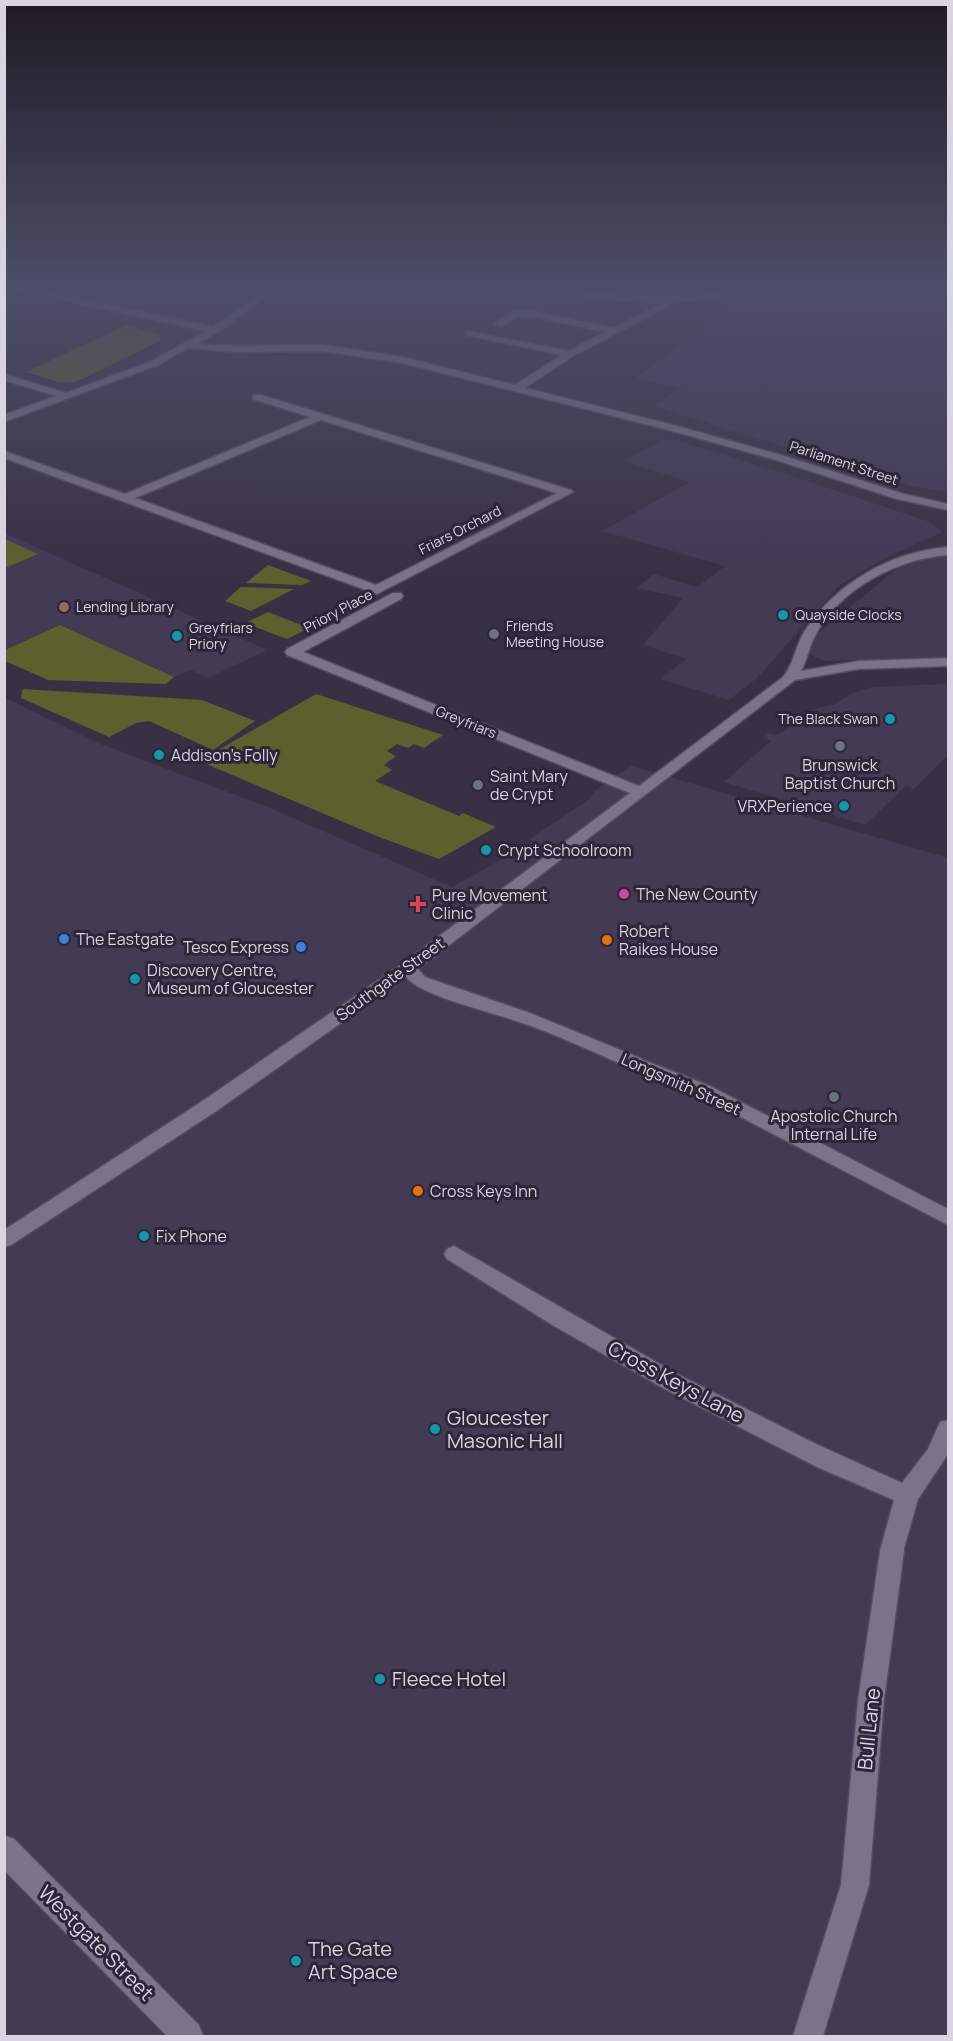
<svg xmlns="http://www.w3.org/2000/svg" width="953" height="2041" font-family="Manrope,sans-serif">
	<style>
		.built { fill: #433a54 }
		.green { fill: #5d602c }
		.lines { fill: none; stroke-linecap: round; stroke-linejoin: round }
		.pedestrian-casing { stroke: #544d5e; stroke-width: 3 }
		.minor-casing { stroke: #544d5e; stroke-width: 3 }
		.pedestrian { fill: #7b738a; fill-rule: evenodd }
		.minor { fill: #7b738a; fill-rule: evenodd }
		.education-dot { fill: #8d6e63; stroke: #2e273b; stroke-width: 2 }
		.culture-dot { fill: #0f9aa8; stroke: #2e273b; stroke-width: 2 }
		.worship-dot { fill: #6b7280; stroke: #2e273b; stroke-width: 2 }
		.hotel-dot { fill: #d1479c; stroke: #2e273b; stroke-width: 2 }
		.health-dot { fill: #e0444e; stroke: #2e273b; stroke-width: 2 }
		.shop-dot { fill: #3f7fe0; stroke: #2e273b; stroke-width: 2 }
		.food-dot { fill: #e8710a; stroke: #2e273b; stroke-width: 2 }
		.labels { text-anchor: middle; stroke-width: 6; stroke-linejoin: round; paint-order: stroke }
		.far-street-label { font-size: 14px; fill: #d8d4e1; stroke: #2e273b }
		.far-poi-label { font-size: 14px; fill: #d8d4e1; stroke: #2e273b; text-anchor: start }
		.poi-label { font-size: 16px; fill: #d8d4e1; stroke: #2e273b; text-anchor: start }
		.street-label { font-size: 16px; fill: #d8d4e1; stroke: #2e273b }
		.near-street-label { font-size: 20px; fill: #d8d4e1; stroke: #2e273b }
		.near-poi-label { font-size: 20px; fill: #d8d4e1; stroke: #2e273b; text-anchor: start }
	</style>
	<rect width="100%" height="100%" fill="#383145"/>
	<g class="built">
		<path d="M779,288H848L948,301V492L915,487L654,406L681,388L635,379L743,297Z"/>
		<path d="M668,438L780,472L930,522L942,532L888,557L840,585L757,678L729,700L660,679L687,659L643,645L683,598L637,588L654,574L697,587L725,566L602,531L690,482L623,461Z"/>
		<path d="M4,533L267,650L208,678L191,670L174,677L60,625L5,650Z"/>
		<path d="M948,544V657L824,661L808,653L807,643L907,560Z"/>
		<path d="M948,684V755L914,789L906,786L865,825L724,782L771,741L763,738L769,733L778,735L818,708L834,705L851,694L872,687Z"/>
		<path d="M4,697L98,743L270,808L452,887L533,842L530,839L587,801L596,790L631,766L948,858V2036H5Z"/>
	</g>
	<g class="green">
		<path d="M126,325L161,335L160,341L76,382H59L26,372Z"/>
		<path d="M5,539L38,554L5,568Z"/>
		<path d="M268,565L311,581L302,585L246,583Z"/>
		<path d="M241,587L294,589L251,611L225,601Z"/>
		<path d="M268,612L309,628L287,639L245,623Z"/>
		<path d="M60,625L174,677L166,684L48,680L5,661V650Z"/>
		<path d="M23,689L202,700L255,721L213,750L149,721L136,723L109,737L21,698Z"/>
		<path d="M316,694L443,735L424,748L414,744L408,748L397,744L387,751L396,756L384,765L392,770L375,781L459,816L463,813L496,827L439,859L379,837L199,761Z"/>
	</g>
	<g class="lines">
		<defs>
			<g id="pedestrian">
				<path d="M948,547V555C897,559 840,588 815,636C809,647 807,660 801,671L859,661L948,658V666L859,669L795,680L418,969L425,977L530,1013L640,1058L642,1062L640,1066H626C590,1051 554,1033 516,1021C489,1011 423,997 406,977L215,1112L11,1245L4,1247V1230L201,1102L402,964L630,793L287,655L285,652L287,649L393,593H401L403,596L401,599L303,652L639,786L782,678C794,665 795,647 804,632C836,583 890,552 948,547Z"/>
				<path d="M892,1540L901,1543L904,1551L884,1700L869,1885L823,2036H793L841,1885L858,1700L880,1551L883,1543Z"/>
				<path d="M4,1835L14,1839L199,2025L203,2036H167L4,1870Z"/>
			</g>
			<g id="minor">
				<path d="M15,288H30L213,327L270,288H279L218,332L197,344L238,346L323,345L402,357L515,385L562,355L466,335V331L569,351L605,332L539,318L517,317L502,326L494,324L515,311L539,312L613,328L664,302L668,305L667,307L573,356L525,388L673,425L781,455L904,494L948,504V510L897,499L773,459L665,429L402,363L323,351L238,352L188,348L158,365L4,422V415L56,396L4,380V374L66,393L152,361L206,331L19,291Z"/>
				<path d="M507,288L671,296L767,288C761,293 750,293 741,295C667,310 586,298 511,291Z"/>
				<path d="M253,395H261L571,490L573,492L377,594L4,458V451L125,494L310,417L253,399ZM321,420L557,493L376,585L135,498Z"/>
				<path d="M633,1056L710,1086L948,1209V1225L696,1094L626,1066L624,1062L626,1058Z"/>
				<path d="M454,1246L679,1375L814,1443L902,1483L928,1449L940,1422L948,1420V1454L918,1499L901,1559L892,1562L883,1559L880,1551L894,1500L817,1467L663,1388L554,1326L447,1259L444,1254L447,1249Z"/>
			</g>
		</defs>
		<use href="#pedestrian" class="pedestrian-casing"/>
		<use href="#minor" class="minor-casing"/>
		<use href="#pedestrian" class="pedestrian"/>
		<use href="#minor" class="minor"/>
	</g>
	<linearGradient id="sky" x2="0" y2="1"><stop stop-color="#1f1b26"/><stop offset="0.5" stop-color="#4d4e68"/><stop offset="1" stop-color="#4d4e68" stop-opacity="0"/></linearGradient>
	<rect width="953" height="574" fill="url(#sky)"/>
	<circle class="education-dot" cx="64" cy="607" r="6"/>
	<g class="culture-dot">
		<circle cx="783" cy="615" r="6"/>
		<circle cx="177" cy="636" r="6"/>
		<circle cx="890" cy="719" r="6"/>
		<circle cx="159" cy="755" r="6"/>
		<circle cx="844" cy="806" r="6"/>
		<circle cx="486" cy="850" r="6"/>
		<circle cx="135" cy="979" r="6"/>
		<circle cx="144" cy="1236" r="6"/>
		<circle cx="435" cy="1429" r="6"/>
		<circle cx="380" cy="1679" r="6"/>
		<circle cx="296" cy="1961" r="6"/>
	</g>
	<g class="worship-dot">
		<circle cx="494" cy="634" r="6"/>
		<circle cx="840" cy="746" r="6"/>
		<circle cx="478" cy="785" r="6"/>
		<circle cx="834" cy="1097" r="6"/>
	</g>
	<circle class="hotel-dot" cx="624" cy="894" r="6"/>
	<path class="health-dot" d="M415 895h6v6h6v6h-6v6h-6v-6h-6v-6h6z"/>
	<g class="shop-dot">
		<circle cx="64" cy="939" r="6"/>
		<circle cx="301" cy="947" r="6"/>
	</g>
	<g class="food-dot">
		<circle cx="607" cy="940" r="6"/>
		<circle cx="418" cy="1191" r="6"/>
	</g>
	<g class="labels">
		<g class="far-street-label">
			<text transform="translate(844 463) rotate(18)" y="5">Parliament Street</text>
			<text transform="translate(460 530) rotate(-27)" y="5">Friars Orchard</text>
			<text transform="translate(338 611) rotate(-28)" y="5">Priory Place</text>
			<text transform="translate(466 722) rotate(22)" y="5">Greyfriars</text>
		</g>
		<g class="far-poi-label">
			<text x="76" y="612">Lending Library</text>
			<text x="795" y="620">Quayside Clocks</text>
			<text x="506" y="631">Friends<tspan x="506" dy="16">Meeting House</tspan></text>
			<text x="189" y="633">Greyfriars<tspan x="189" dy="16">Priory</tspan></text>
			<text x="878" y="724" text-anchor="end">The Black Swan</text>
		</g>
		<g class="poi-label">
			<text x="171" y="761">Addison's Folly</text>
			<text x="840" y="771" text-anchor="middle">Brunswick<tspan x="840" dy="18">Baptist Church</tspan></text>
			<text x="490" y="782">Saint Mary<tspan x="490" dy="18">de Crypt</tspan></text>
			<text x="832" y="812" text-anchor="end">VRXPerience</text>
			<text x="498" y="856">Crypt Schoolroom</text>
			<text x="636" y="900">The New County</text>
			<text x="432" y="901">Pure Movement<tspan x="432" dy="18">Clinic</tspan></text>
			<text x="619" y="937">Robert<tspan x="619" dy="18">Raikes House</tspan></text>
			<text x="76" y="945">The Eastgate</text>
			<text x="289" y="953" text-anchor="end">Tesco Express</text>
			<text x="147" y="976">Discovery Centre,<tspan x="147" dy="18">Museum of Gloucester</tspan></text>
			<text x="834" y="1122" text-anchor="middle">Apostolic Church<tspan x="834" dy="18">Internal Life</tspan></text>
			<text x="430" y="1197">Cross Keys Inn</text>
			<text x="156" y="1242">Fix Phone</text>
		</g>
		<g class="street-label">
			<text transform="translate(390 979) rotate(-36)" y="6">Southgate Street</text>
			<text transform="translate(681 1084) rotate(24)" y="6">Longsmith Street</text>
		</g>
		<g class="near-street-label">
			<text transform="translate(676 1382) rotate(28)" y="7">Cross Keys Lane</text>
			<text transform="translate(869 1729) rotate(-84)" y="7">Bull Lane</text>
			<text transform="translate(96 1943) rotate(45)" y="7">Westgate Street</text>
		</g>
		<g class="near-poi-label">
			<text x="447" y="1425">Gloucester<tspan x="447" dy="23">Masonic Hall</tspan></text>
			<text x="392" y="1686">Fleece Hotel</text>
			<text x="308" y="1956">The Gate<tspan x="308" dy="23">Art Space</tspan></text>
		</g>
	</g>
	<rect width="953" height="2041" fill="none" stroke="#d8d4e1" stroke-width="12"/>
</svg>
